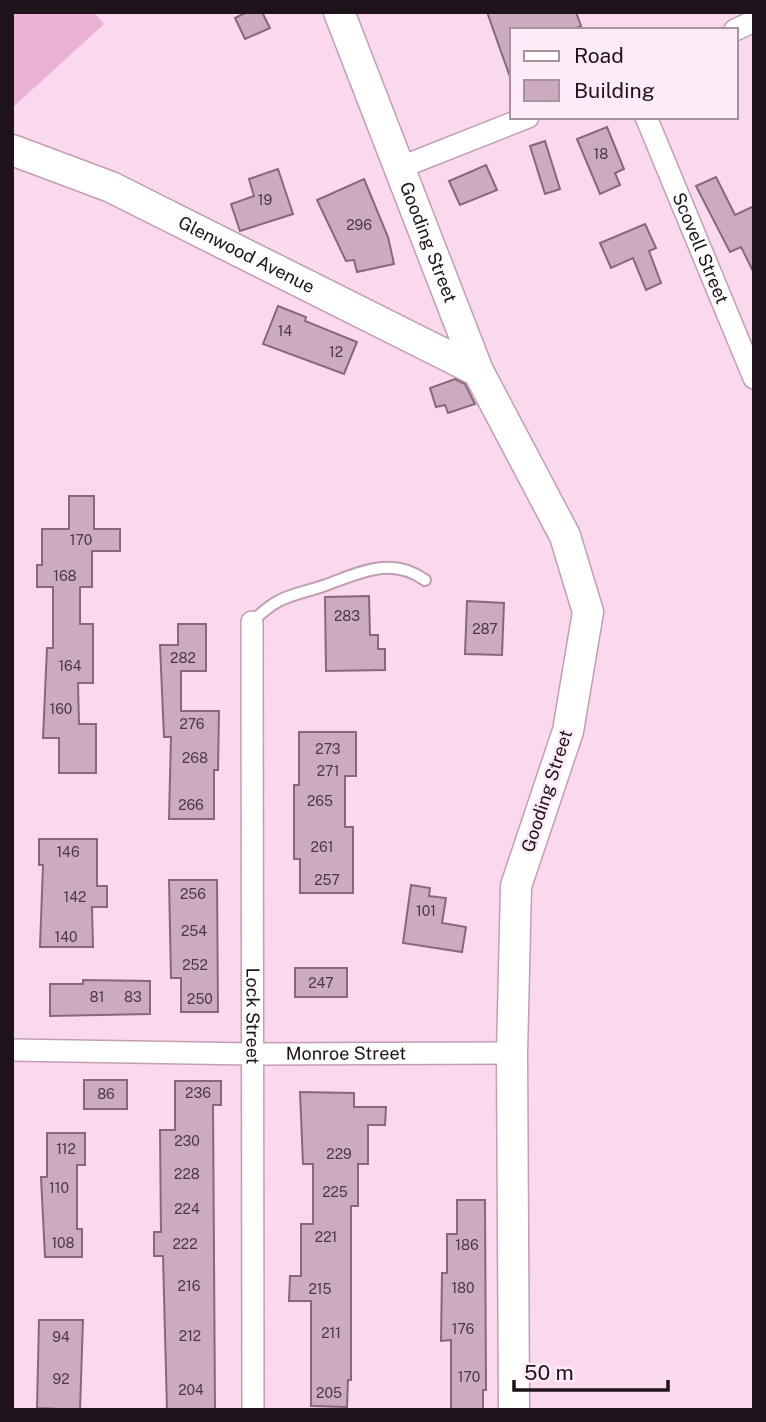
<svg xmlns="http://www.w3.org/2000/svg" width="766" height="1422" font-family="'Public Sans',sans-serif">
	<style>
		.green { fill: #eab0d5 }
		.building { fill: #ccabc0; stroke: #86687b; stroke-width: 2 }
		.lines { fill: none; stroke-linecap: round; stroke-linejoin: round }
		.lane-casing { stroke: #c09fb3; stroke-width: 14 }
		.street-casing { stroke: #c09fb3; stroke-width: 24 }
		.secondary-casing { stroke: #c09fb3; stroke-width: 33 }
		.lane { stroke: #fff; stroke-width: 10 }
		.street { stroke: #fff; stroke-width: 21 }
		.secondary { stroke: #fff; stroke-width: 30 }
		.labels { text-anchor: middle; stroke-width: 5; stroke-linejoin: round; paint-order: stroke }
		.number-label { font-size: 14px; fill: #4a3944 }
		.street-label { font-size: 18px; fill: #1f131b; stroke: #ffeaf7 }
	</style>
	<rect width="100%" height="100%" fill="#fad8ed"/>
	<path class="green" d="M12,12H94L104,24L12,108Z"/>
	<g class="building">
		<path d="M247,12H262L270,28L245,39L235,18Z"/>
		<path d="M487,12H576L581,26L572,30H512L510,77Z"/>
		<path d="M607,127L624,169L615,173L620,185L600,194L577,139Z"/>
		<path d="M545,141L560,189L545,194L530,146Z"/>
		<path d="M486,165L497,190L460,205L449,181Z"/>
		<path d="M278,169L293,214L240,231L231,204L254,196L249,179Z"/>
		<path d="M716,177L735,215L754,206V273L741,247L730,252L696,186Z"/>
		<path d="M364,179L388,237L394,264L357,272L354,260L346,261L317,200Z"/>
		<path d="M645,224L656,248L649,251L661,283L646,290L633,258L611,268L600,243Z"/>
		<path d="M278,306L306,317L305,321L357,342L344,374L263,344Z"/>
		<path d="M455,379L465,384L475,404L448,413L445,405L436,407L430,388Z"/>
		<path d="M69,496H94V529H120V551H92V587H80V624H93V683H78L79,724H96V773H59V738H43L47,648H53V587H37V565H42V529H69Z"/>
		<path d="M369,596L370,635H378V649H385V670L326,671L325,597Z"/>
		<path d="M467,601L504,603L502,655L465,654Z"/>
		<path d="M178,624H206V671H181V711H219L218,770H214V819H169L171,737H164L160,645H178Z"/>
		<path d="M299,732H356V776H345V827H353V893H300V859H294V785H299Z"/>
		<path d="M39,839H97V886H107V907H92L93,947H40L43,865H39Z"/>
		<path d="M169,880H217L218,1012H181V978H171Z"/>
		<path d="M411,885L430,888L429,896L446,898L442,923L466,927L462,952L403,943Z"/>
		<rect x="295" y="968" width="52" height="29"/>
		<path d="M83,980L150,981V1014L50,1016V984H83Z"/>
		<rect x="84" y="1080" width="43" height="29"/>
		<path d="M175,1081H221V1105H213L215,1410H167L163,1256H154V1232H161L160,1130H175Z"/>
		<path d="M300,1092L354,1093V1107H386L385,1125H368V1164H358V1206H351V1380H348L347,1407L311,1406V1301H289L290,1276H301V1224H313V1164H303Z"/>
		<path d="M47,1133H85V1165H77V1229H82V1257H45L41,1177H47Z"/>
		<path d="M457,1200H485L486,1390H483V1410H451V1340L441,1341L442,1273H447V1234H457Z"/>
		<path d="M39,1320H83L80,1410L37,1408Z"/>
	</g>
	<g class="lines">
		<defs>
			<path id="lane" d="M252,622C279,595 289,597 323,586C358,574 390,555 425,580"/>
			<g id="street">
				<path d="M735,30L754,21"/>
				<path id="s1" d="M646,117L754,378"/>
				<path d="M399,168L528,117"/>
				<path id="s2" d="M252,622L253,1410"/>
				<path id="s3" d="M12,1050L251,1054L512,1053"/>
			</g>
			<g id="secondary">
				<path id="s4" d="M339,12L478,371L565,536L588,612L568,731L516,886L512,1053L514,1410"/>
				<path id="s5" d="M12,150L111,187L478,371"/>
			</g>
		</defs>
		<use href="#lane" class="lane-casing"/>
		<use href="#street" class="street-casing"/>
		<use href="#secondary" class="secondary-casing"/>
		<use href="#lane" class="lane"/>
		<use href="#street" class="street"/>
		<use href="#secondary" class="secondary"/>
	</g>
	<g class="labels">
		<g class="number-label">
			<text x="601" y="159">18</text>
			<text x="265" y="205">19</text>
			<text x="359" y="230">296</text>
			<text x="285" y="336">14</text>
			<text x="336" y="357">12</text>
			<text x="81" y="545">170</text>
			<text x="65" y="581">168</text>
			<text x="347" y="621">283</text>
			<text x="485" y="634">287</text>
			<text x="183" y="663">282</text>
			<text x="70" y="671">164</text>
			<text x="61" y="714">160</text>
			<text x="192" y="729">276</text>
			<text x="328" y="754">273</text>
			<text x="195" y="763">268</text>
			<text x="328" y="776">271</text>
			<text x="320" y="806">265</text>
			<text x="191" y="810">266</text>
			<text x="322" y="852">261</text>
			<text x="68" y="857">146</text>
			<text x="327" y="885">257</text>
			<text x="193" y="899">256</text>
			<text x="75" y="902">142</text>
			<text x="426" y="916">101</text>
			<text x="194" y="936">254</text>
			<text x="66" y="942">140</text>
			<text x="195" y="970">252</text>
			<text x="321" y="988">247</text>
			<text x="97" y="1002">81</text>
			<text x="133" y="1002">83</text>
			<text x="200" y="1004">250</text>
			<text x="198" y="1098">236</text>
			<text x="106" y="1099">86</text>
			<text x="187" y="1146">230</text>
			<text x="66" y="1154">112</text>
			<text x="339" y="1159">229</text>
			<text x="187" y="1179">228</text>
			<text x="59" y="1193">110</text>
			<text x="335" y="1197">225</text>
			<text x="187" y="1214">224</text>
			<text x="326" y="1242">221</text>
			<text x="63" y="1248">108</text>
			<text x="185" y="1249">222</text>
			<text x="467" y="1250">186</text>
			<text x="189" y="1291">216</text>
			<text x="463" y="1293">180</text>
			<text x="320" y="1294">215</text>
			<text x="463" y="1334">176</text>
			<text x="331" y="1338">211</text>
			<text x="190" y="1341">212</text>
			<text x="61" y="1342">94</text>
			<text x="469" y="1382">170</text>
			<text x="61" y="1384">92</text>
			<text x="191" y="1395">204</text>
			<text x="329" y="1398">205</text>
		</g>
		<g class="street-label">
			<text dy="6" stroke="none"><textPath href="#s4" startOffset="247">Gooding Street</textPath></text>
			<text dy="6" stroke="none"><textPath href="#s1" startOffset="142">Scovell Street</textPath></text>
			<text dy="6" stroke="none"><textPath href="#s5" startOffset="257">Glenwood Avenue</textPath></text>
			<text transform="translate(547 791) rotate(-72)" y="6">Gooding Street</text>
			<text dy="6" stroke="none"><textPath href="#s2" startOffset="394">Lock Street</textPath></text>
			<text dy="6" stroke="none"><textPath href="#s3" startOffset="334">Monroe Street</textPath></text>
		</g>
	</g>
	<rect width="766" height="1422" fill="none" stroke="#1f131b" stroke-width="28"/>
	<rect x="510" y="28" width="228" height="91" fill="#ffeaf7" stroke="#a5949f" stroke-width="2"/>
	<rect x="524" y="51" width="35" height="10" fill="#ffffff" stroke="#a5949f" stroke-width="2"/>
	<text x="574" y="63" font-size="21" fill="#1f131b">Road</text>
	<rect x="524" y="80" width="35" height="21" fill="#ccabc0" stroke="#a5949f" stroke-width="2"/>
	<text x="574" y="98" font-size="21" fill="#1f131b">Building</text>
	<path d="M514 1380v10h154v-10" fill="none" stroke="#1f131b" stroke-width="3.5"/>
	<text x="524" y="1380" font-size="21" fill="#1f131b" stroke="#ffeaf7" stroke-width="5" paint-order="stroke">50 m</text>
</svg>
